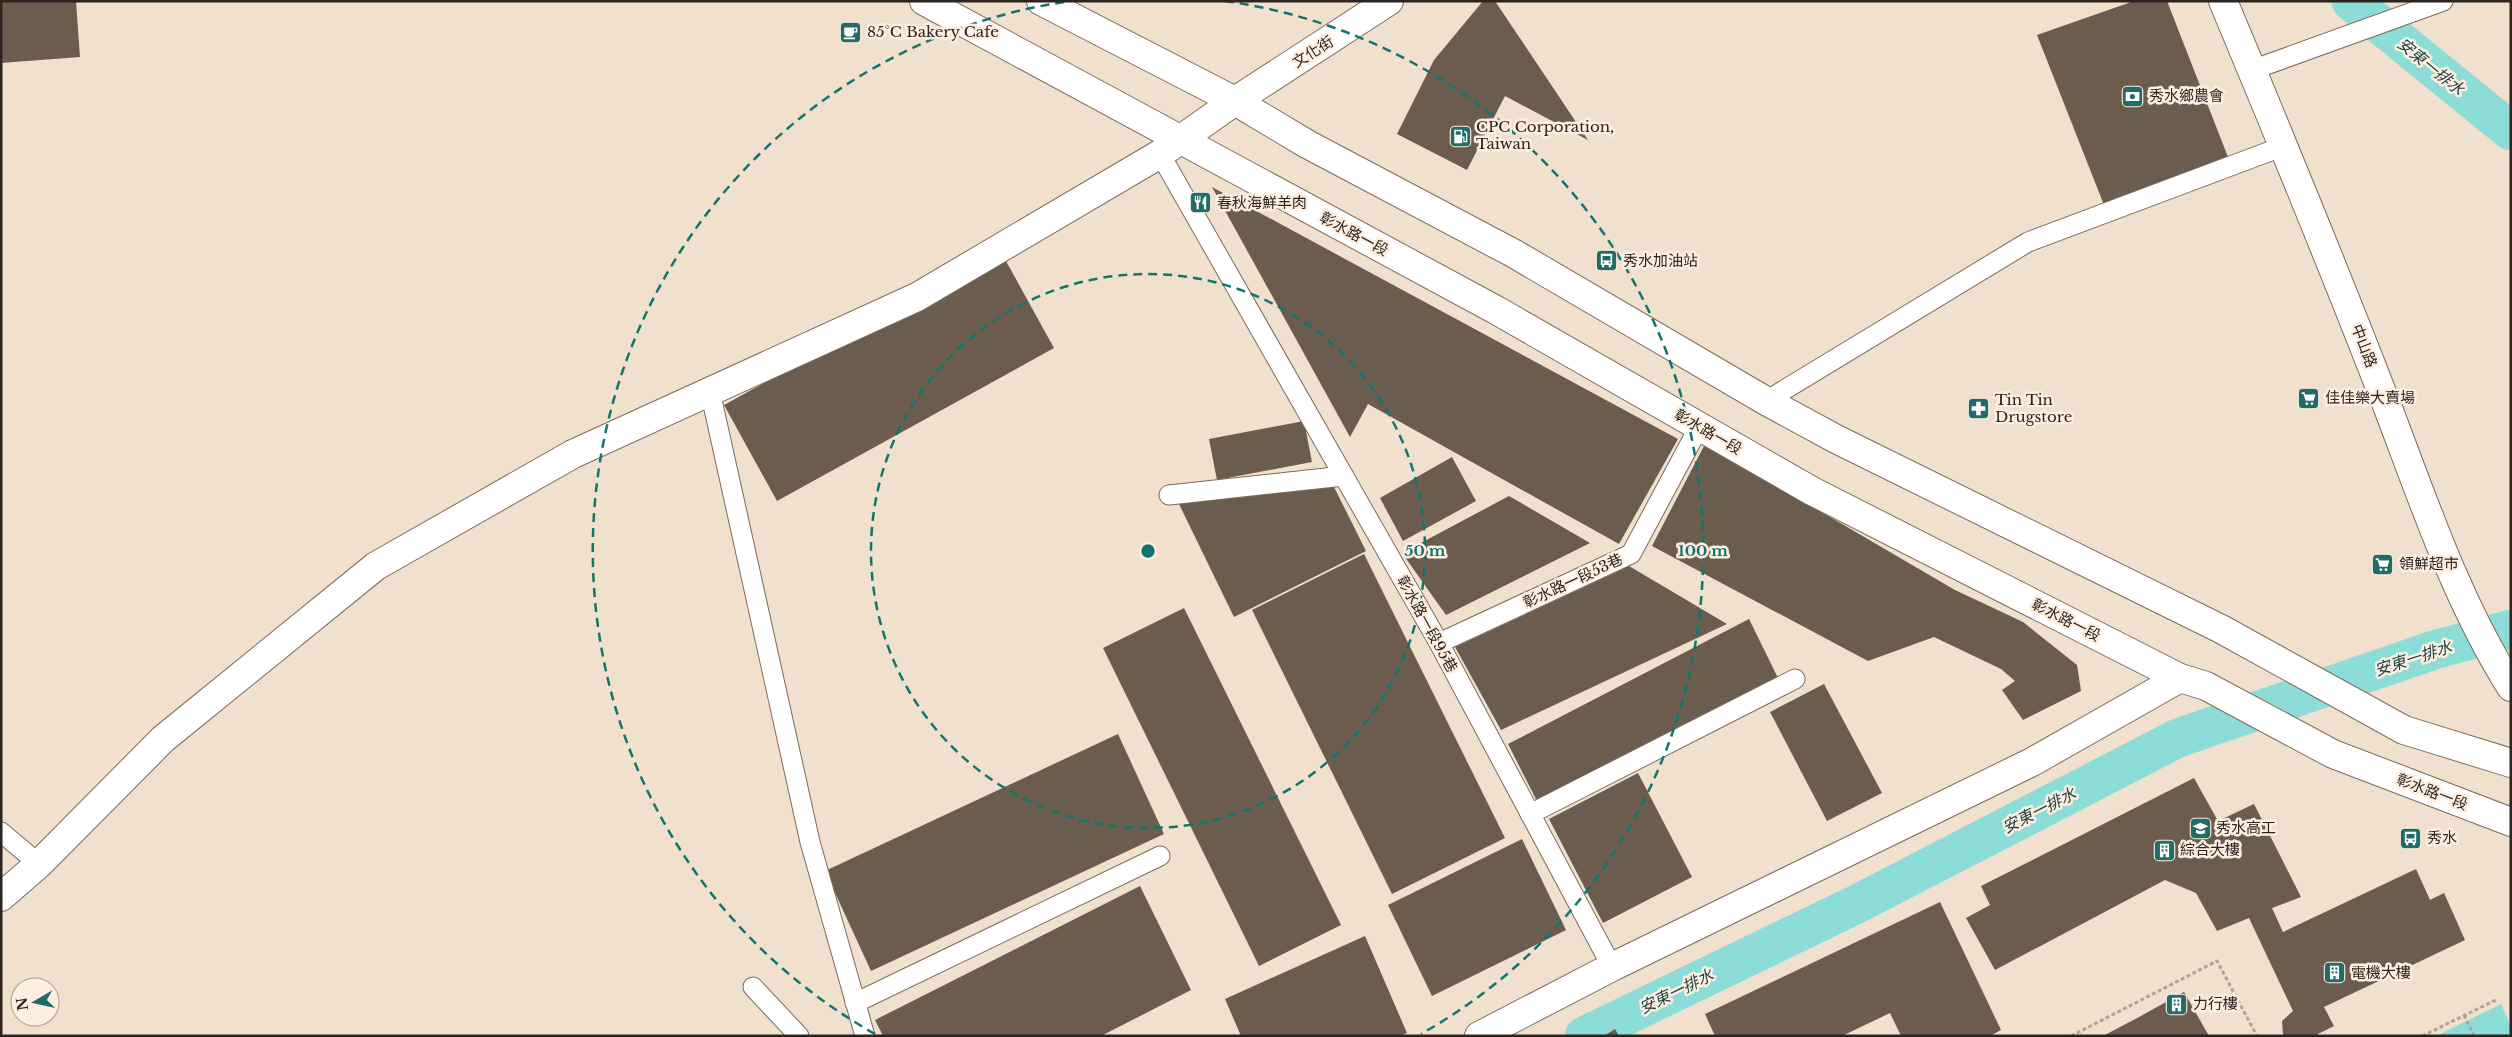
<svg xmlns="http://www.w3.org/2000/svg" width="2512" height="1037" font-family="'Libre Baskerville','Noto Sans TC',serif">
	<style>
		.water { fill: #8cddd7 }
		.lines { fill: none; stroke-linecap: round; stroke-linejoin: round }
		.canal { stroke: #8cddd7; stroke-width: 39 }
		.building { fill: #6b5c4d }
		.service-casing { stroke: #7c6c5c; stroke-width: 21 }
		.minor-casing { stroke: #7c6c5c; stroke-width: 30 }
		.tertiary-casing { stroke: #7c6c5c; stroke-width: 30 }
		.primary-casing { stroke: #7c6c5c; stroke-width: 30 }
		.path { stroke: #b2a395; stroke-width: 3; stroke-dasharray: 4 2.5; stroke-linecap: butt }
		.service { stroke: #fff; stroke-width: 19 }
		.minor { stroke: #fff; stroke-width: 28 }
		.tertiary { stroke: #fff; stroke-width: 28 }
		.primary { stroke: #fff; stroke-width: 28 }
		.ring { fill: none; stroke: #0f766e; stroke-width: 2.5; stroke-dasharray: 9 6 }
		.labels { text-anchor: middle; stroke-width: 5; stroke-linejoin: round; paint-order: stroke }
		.poi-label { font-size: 15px; fill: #2c251f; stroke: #fdeee0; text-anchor: start }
		.street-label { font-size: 15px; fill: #2c251f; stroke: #fdeee0 }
		.water-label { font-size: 16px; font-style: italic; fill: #1e4442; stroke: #fdeee0 }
		.centre { fill: #0f766e; stroke: #fdeee0; stroke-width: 2.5 }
		.ring-label { font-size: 15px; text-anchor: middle; font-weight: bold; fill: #0f766e; stroke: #fdeee0; stroke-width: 5; stroke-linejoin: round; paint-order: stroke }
	</style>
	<rect width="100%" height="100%" fill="#f2e0ce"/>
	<path class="water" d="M2501,1004L2511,1026V1036H2436Z"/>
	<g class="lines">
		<g class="canal">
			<path d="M2351,1L2511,131"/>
			<path d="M1584,1036L1855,905L2178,738L2434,650L2511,629"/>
		</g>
	</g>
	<g class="building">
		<path d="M1,1H76L80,57L1,63Z"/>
		<path d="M1483,1H1495L1588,140L1505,96L1467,170L1397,134L1434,60Z"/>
		<path d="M2134,1H2167L2228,157L2104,205L2037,35Z"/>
		<path d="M1212,187L1678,439L1619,544L1368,404L1350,437Z"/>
		<path d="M1001,252L1054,348L777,501L724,405Z"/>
		<path d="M1304,421L1312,462L1217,480L1209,439Z"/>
		<path d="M1705,444L1955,590L2023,622L2077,665L2081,691L2023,720L2002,690L2015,681L2001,669L1934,637L1868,661L1652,546Z"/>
		<path d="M1452,457L1476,501L1403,541L1380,498Z"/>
		<path d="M1333,485L1366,551L1234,617L1178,502Z"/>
		<path d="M1509,496L1590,543L1446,615L1402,553Z"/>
		<path d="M1364,554L1505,838L1392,894L1252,610Z"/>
		<path d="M1629,566L1727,624L1501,730L1455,647Z"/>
		<path d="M1184,608L1341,925L1259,966L1103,648Z"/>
		<path d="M1749,619L1778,678L1538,803L1508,744Z"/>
		<path d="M1824,684L1882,793L1827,821L1770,712Z"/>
		<path d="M1118,734L1164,834L871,971L825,871Z"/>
		<path d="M1638,773L1692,877L1603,923L1549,819Z"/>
		<path d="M2194,778L2218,821L2254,804L2301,897L2272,908L2283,932L2416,869L2430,900L2444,893L2465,940L2324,1007L2334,1026L2314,1036L2283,1035L2282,1021L2293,1011L2249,918L2217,931L2196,893L2165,880L1995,970L1966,918L1990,905L1981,886Z"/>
		<path d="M1522,839L1566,930L1432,996L1388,905Z"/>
		<path d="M1140,886L1191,990L1101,1036H883L875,1020Z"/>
		<path d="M1940,902L2001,1030L1990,1036H1901L1890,1013L1842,1036H1715L1705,1014Z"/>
		<path d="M1365,936L1407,1033L1400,1036H1241L1225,999Z"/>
		<path d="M2184,992L2209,1036H2103L2139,1017Z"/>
		<path d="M1615,1029L1619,1036H1604Z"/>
	</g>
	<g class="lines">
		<defs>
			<g id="service">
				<path d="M2252,70L2443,1"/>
				<path d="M1160,154L1439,643L1612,967"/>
				<path d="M710,391L810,842L865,1036"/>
				<path d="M1766,401L2028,242L2284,146"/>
				<path d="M1169,495L1344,476"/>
				<path d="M1439,643L1631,554L1699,427"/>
				<path d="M1530,814L1795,679"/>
				<path d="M1,832L39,864"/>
				<path d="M753,987L799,1036"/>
				<path d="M855,1003L1160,856"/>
			</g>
			<g id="minor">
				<path d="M1,897L39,864L163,739L376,566L573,454L917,297L1160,154L1235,101L1389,1"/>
				<path d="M1479,1036L1612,967L2032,762L2180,678"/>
			</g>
			<path id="tertiary" d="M2223,1C2277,130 2330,259 2381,390C2420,490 2453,595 2511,687"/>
			<g id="primary">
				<path d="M924,1L1496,310L1812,491L2180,678L2206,686L2333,754L2511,822"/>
				<path d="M1041,1L1235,101L1307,144L1513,253L1766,401L1836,439L2221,629L2404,730L2511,763"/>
			</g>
		</defs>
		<use href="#service" class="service-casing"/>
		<use href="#minor" class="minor-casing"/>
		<use href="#tertiary" class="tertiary-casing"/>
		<use href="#primary" class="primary-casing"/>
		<g class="path">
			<path d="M2464,1015L2474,1036"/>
			<path d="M2071,1036L2217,961L2257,1036"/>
			<path d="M2422,1036L2498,999"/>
		</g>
		<use href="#service" class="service"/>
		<use href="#minor" class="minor"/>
		<use href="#tertiary" class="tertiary"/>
		<use href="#primary" class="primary"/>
	</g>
	<g class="ring">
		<circle cx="1148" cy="551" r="277"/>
		<path d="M875 1034A555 555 0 0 1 1071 1M1225 1A555 555 0 0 1 1421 1034"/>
	</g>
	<defs>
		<symbol id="cafe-square" viewBox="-11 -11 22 22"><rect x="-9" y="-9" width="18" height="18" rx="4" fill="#216c68" stroke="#fdeee0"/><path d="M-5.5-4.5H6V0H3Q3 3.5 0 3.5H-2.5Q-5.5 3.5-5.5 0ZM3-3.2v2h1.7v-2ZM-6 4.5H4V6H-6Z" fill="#fff"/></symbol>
		<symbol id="bank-square" viewBox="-11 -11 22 22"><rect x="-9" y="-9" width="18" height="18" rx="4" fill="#216c68" stroke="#fdeee0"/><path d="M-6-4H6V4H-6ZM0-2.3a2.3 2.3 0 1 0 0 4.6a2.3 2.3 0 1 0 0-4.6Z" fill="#fff"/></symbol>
		<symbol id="fuel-square" viewBox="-11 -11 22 22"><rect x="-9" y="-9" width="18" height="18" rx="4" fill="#216c68" stroke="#fdeee0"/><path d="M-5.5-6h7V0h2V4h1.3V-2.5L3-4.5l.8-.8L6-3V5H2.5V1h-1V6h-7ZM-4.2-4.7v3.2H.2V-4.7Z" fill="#fff"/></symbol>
		<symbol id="restaurant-square" viewBox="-11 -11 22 22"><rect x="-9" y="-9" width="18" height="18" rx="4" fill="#216c68" stroke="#fdeee0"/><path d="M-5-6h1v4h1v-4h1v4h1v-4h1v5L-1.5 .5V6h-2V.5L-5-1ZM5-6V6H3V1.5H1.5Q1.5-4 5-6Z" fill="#fff"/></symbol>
		<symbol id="bus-square" viewBox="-11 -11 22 22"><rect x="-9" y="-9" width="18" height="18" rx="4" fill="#216c68" stroke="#fdeee0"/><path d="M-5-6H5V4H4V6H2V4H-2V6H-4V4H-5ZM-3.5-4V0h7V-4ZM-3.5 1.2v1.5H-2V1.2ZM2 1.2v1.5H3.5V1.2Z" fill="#fff"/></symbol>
		<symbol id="supermarket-square" viewBox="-11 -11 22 22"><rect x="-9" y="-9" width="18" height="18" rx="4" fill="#216c68" stroke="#fdeee0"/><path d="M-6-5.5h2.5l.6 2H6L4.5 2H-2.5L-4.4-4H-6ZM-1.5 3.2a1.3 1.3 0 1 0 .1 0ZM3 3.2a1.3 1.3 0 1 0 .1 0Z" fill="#fff"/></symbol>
		<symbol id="pharmacy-square" viewBox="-11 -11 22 22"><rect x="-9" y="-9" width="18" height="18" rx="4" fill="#216c68" stroke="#fdeee0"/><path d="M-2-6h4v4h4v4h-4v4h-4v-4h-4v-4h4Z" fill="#fff"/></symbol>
		<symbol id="school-square" viewBox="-11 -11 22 22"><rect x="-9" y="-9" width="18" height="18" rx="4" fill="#216c68" stroke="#fdeee0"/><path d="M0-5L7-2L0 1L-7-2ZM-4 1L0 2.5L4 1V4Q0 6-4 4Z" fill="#fff"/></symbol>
		<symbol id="building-square" viewBox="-11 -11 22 22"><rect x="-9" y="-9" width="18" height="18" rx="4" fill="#216c68" stroke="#fdeee0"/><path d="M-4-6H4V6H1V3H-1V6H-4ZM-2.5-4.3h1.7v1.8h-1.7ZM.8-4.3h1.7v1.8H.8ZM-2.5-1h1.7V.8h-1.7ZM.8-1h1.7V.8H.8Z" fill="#fff"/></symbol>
	</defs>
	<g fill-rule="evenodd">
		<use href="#cafe-square" x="838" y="20" width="25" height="25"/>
		<use href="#bank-square" x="2120" y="84" width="25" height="25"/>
		<use href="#fuel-square" x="1448" y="124" width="25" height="25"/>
		<use href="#restaurant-square" x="1188" y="190" width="25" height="25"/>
		<use href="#bus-square" x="1594" y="248" width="25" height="25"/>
		<use href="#supermarket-square" x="2296" y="386" width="25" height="25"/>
		<use href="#pharmacy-square" x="1966" y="396" width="25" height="25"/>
		<use href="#supermarket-square" x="2370" y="552" width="25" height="25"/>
		<use href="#school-square" x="2188" y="816" width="25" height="25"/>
		<use href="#bus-square" x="2398" y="826" width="25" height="25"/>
		<use href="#building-square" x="2152" y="838" width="25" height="25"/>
		<use href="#building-square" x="2322" y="960" width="25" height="25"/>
		<use href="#building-square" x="2164" y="992" width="25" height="25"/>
	</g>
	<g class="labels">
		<g class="poi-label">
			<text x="867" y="37">85°C Bakery Cafe</text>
			<text x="2149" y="101">秀水鄉農會</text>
			<text x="1476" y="132">CPC Corporation,<tspan x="1476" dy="17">Taiwan</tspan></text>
			<text x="1217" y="208">春秋海鮮羊肉</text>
			<text x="1623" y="266">秀水加油站</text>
			<text x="2325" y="403">佳佳樂大賣場</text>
			<text x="1995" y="405">Tin Tin<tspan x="1995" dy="17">Drugstore</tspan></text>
			<text x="2399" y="569">領鮮超市</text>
			<text x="2216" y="833">秀水高工</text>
			<text x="2427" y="843">秀水</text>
			<text x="2180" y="855">綜合大樓</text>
			<text x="2351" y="978">電機大樓</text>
			<text x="2193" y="1009">力行樓</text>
		</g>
		<g class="street-label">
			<text transform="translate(1313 52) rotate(-32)" y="5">文化街</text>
			<text transform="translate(1354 234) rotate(28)" y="5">彰水路一段</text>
			<text transform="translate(2364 346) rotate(69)" y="5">中山路</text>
			<text transform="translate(1708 432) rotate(30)" y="5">彰水路一段</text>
			<text transform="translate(1573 581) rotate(-25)" y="5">彰水路一段53巷</text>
			<text transform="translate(2066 620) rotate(27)" y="5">彰水路一段</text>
			<text transform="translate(1427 624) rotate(61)" y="5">彰水路一段95巷</text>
			<text transform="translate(2432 792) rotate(21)" y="5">彰水路一段</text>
		</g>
		<g class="water-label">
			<text transform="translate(2431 66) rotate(39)" y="6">安東一排水</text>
			<text transform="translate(2413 658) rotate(-18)" y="6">安東一排水</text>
			<text transform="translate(2039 810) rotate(-27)" y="6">安東一排水</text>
			<text transform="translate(1676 991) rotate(-26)" y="6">安東一排水</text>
		</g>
	</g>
	<circle cx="1148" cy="551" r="8" class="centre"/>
	<g class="ring-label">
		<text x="1425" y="556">50 m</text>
		<text x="1703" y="556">100 m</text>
	</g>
	<rect width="2512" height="1037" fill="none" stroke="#2c251f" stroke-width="5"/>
	<g transform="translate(35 1002) rotate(261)"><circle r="24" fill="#fdeee0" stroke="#a99e93"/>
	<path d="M0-4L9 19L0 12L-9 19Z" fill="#216c68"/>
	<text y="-8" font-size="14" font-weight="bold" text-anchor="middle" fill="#2c251f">N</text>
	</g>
</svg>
